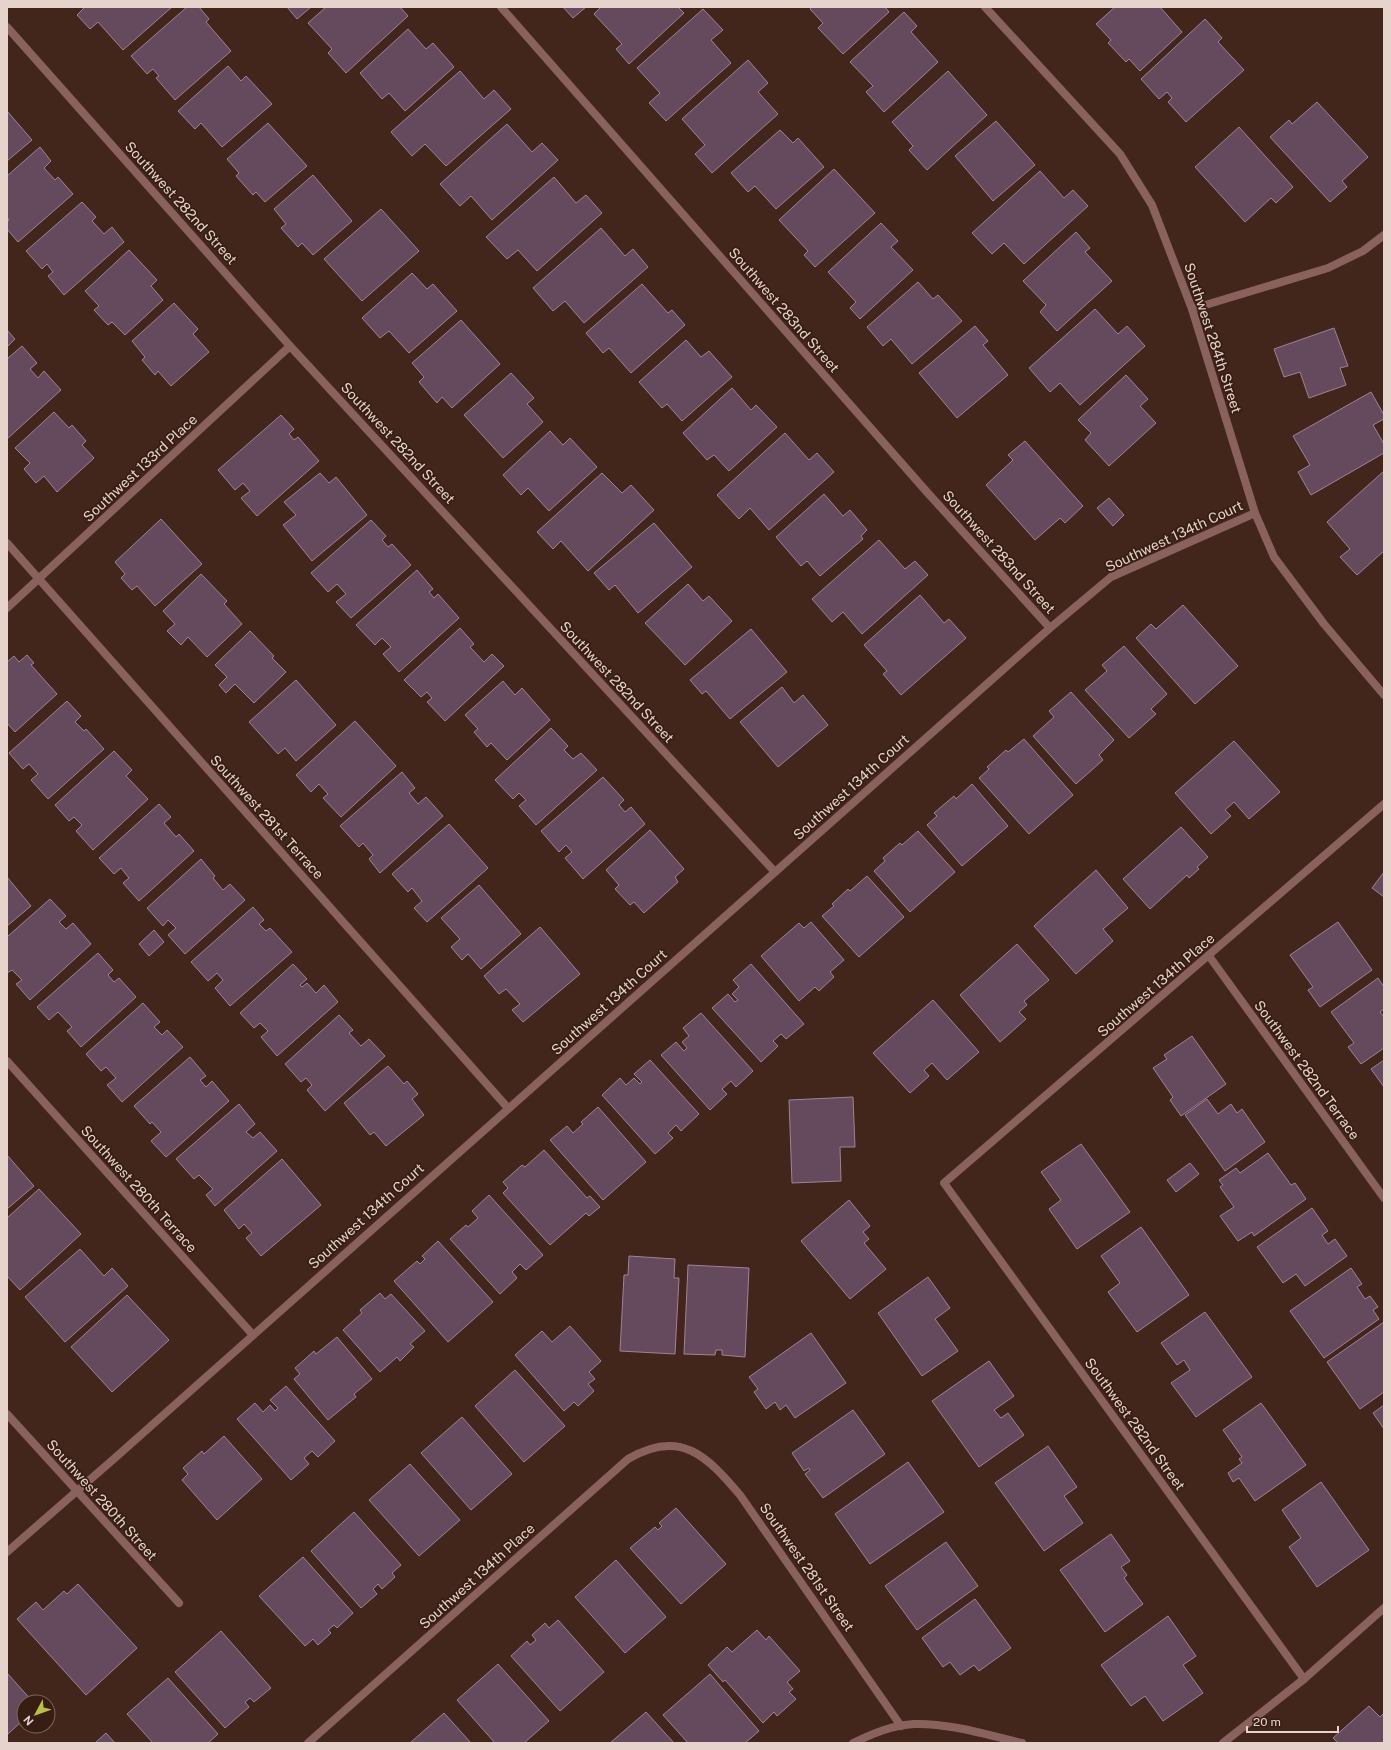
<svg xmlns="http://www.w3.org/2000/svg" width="1391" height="1750" font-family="'Public Sans',sans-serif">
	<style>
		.building { fill: #644a5c; stroke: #a08297 }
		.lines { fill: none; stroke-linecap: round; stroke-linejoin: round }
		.minor { stroke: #8a625d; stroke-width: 8 }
		.tertiary { stroke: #8a625d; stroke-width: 8 }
		.labels { text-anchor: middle; stroke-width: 3.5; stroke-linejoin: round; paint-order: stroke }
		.street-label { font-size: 14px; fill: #e6d3cc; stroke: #371d12 }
	</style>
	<rect width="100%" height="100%" fill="#42261c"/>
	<g class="building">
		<path d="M85,7H172L123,50L98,22L90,29L77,15Z"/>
		<path d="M187,7H199L209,19L206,22L231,51L175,100L156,78L159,76L153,69L147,74L131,56Z"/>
		<path d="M287,7H311L297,19Z"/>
		<path d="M326,7H400L408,16L346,73L328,53L332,49L308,23Z"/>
		<path d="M563,7H586L573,18Z"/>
		<path d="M601,7H678L684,13L629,64L616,49L622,44L594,14Z"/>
		<path d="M812,7H885L889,12L843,54L818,28L823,23L810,9Z"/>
		<path d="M1115,7H1160L1182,32L1140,71L1129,59L1126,62L1108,43L1111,40L1096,24Z"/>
		<path d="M703,9L723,30L711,40L731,63L666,121L649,103L660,93L637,68Z"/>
		<path d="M904,12L917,26L911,32L938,62L884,112L866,92L873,86L850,62Z"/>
		<path d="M1205,19L1222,38L1218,42L1244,70L1186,122L1168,102L1172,98L1167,92L1159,99L1141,79Z"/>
		<path d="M408,29L426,49L433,43L454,67L405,111L389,93L382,99L360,73Z"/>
		<path d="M748,60L768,83L758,92L778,114L712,173L695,154L705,145L682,119Z"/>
		<path d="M228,66L241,81L246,76L272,104L222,147L201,123L195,129L178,111Z"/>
		<path d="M460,71L484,99L494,90L511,109L446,166L425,144L412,156L391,132Z"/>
		<path d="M948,71L987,115L927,170L909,150L913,146L892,122Z"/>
		<path d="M1317,102L1368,157L1342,181L1347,187L1330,202L1270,137L1289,120L1292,124Z"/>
		<path d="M7,111L32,140L7,161Z"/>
		<path d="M996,121L1035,165L993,201L955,156Z"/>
		<path d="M268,123L307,166L265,202L256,192L253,195L236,176L239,173L227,159Z"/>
		<path d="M507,124L532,152L542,143L558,160L492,220L471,196L460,206L440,184Z"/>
		<path d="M1239,127L1293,187L1276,203L1271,198L1245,222L1195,167Z"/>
		<path d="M780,130L793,143L798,138L824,167L776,209L755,186L748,192L731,173Z"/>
		<path d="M40,147L51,161L44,168L55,180L58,177L73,194L18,242L7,229V222L9,220L7,217V176Z"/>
		<path d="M834,169L875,213L815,267L804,255L808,251L779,220Z"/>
		<path d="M1040,171L1064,198L1073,190L1088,206L1024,264L1004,243L992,254L972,233Z"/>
		<path d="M313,175L352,221L313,255L302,243L298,247L281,228L286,224L274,209Z"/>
		<path d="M554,177L576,203L586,195L602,213L537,271L518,250L507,259L486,237Z"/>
		<path d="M82,202L96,217L92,221L104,234L112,227L124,242L64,295L48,276L53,272L47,264L42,269L26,251Z"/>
		<path d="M381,209L419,251L362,301L324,259Z"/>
		<path d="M881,223L898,241L891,247L913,270L860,319L850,308L856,302L828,272Z"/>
		<path d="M601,228L625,256L633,249L648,267L584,323L565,301L553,311L533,288Z"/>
		<path d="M1076,232L1090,248L1085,252L1112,281L1057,331L1040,312L1046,305L1023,281Z"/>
		<path d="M129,250L157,280L151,286L163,300L125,335L112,322L108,325L94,310L99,306L85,291Z"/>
		<path d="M412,273L427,289L433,284L457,311L409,353L389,331L380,338L362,318Z"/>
		<path d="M918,282L933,299L938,295L962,321L912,364L891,339L883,346L867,327Z"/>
		<path d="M642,284L668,313L672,310L685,325L631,373L609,348L603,353L586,333Z"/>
		<path d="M174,303L198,329L193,334L209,352L171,386L158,371L155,375L142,360L145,357L132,341Z"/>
		<path d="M1095,309L1118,334L1127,326L1145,346L1080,405L1060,383L1050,392L1029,368Z"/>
		<path d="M461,320L500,364L452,408L442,397L437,403L419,382L424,377L412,363Z"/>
		<path d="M975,326L988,341L983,345L1008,375L957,418L919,373Z"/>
		<path d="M1334,328L1348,366L1340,368L1346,385L1309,398L1300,372L1284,377L1274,349Z"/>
		<path d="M7,330L15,339L7,347Z"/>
		<path d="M686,340L701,357L709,351L732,377L682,421L667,404L662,408L639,382Z"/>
		<path d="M22,346L37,363L30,369L38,378L44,371L61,390L7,439V359Z"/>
		<path d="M511,373L534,398L527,404L543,422L503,458L464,415Z"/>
		<path d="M1126,375L1148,399L1140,406L1156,423L1109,466L1085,440L1091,433L1078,420Z"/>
		<path d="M732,388L751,410L756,405L777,427L729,471L714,455L707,460L683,433Z"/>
		<path d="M1371,392L1384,415V419L1373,425L1384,444V453L1311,495L1298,472L1310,465L1293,436Z"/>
		<path d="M54,412L69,428L72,425L86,441L82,445L94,458L57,492L44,476L36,483L24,469L30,463L15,448Z"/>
		<path d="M281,415L294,429L289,434L294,440L298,437L319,461L257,516L241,498L250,491L243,483L235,490L218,470Z"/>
		<path d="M550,431L563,445L570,438L597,467L549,511L528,488L521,495L503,475Z"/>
		<path d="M785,433L809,460L817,453L834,472L769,530L750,508L739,519L717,495Z"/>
		<path d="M1025,441L1083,506L1065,523L1060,518L1035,540L986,485L1013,460L1008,455Z"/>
		<path d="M1384,471V551L1357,575L1340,557L1350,549L1327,522Z"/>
		<path d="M320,473L329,483L336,477L367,515L312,561L283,525L296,515L284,502Z"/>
		<path d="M602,473L622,493L631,485L654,510L588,571L561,541L553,549L537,532Z"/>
		<path d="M824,494L843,516L850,510L867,530L861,536L863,539L820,576L807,561L801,566L776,537Z"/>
		<path d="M1109,498L1124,515L1113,526L1097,508Z"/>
		<path d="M161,519L202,564L155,606L137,586L132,590L121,578L125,574L115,562Z"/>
		<path d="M371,520L386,536L382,540L388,547L392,544L411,565L351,618L336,602L346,594L337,584L328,592L311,573Z"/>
		<path d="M654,523L692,567L638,613L615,585L609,590L594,573Z"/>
		<path d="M879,540L905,569L915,561L928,575L862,634L843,612L832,622L812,599Z"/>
		<path d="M417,570L433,589L429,592L434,598L438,594L459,618L399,672L383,654L391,647L382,638L375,645L356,625Z"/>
		<path d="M201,574L227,601L224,604L242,624L207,657L188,637L181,645L167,631L175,624L163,611Z"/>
		<path d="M688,584L703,601L709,596L732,621L685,665L645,623Z"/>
		<path d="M920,595L944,623L949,619L966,638L901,695L883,674L887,671L864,645Z"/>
		<path d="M1183,605L1238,666L1195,704L1136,638L1151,624L1156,629Z"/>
		<path d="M460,628L474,644L470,647L484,662L492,654L504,666L445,721L427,702L432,698L427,692L421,697L404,680Z"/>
		<path d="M751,629L787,672L730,719L706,691L702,694L690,680Z"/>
		<path d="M250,631L274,656L272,658L286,672L254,703L235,684L226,693L219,685L227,677L215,665Z"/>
		<path d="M1124,646L1167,694L1151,709L1156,714L1129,738L1085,690L1107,671L1102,665Z"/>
		<path d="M27,655L34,663L31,665L57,694L15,732L7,723V662L14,656L19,662Z"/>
		<path d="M296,680L336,725L296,761L285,748L278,754L249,722Z"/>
		<path d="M503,681L515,695L522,688L550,720L507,760L491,743L487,747L474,732L478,729L465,715Z"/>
		<path d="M782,687L794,703L803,695L828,725L778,767L740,722Z"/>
		<path d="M1071,692L1114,740L1099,755L1103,760L1076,784L1033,736L1054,717L1049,711Z"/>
		<path d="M67,701L81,716L75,722L84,731L86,729L104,749L48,799L31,780L38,774L29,764L23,769L9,753Z"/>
		<path d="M355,721L396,766L341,817L323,798L328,794L319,784L311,792L296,775Z"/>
		<path d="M551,728L568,746L564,750L573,759L581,753L597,770L536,825L519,806L526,800L519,793L513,799L495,780Z"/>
		<path d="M1024,739L1073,795L1029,834L979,778L989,769L987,767L1006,750L1008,752Z"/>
		<path d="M1234,741L1280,792L1249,819L1234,802L1225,810L1231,816L1211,834L1175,793Z"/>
		<path d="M114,751L132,770L126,776L148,799L93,850L76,831L82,825L74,817L69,821L55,805Z"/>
		<path d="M402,772L415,788L409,793L418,804L426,797L443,816L380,873L369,859L373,855L363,843L359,847L340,826Z"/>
		<path d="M603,777L624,800L619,805L625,812L631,807L645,824L583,879L565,858L572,852L566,845L559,852L541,831Z"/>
		<path d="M972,784L1008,826L962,866L927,825L937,816L934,813L954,796L956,799Z"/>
		<path d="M159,804L171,817L164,823L176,837L179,834L194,851L139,901L123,883L129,878L121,868L114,874L99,858Z"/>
		<path d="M449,824L488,868L427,922L414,908L422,901L412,888L408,892L392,874Z"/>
		<path d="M1181,827L1208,857L1197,867L1199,869L1189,878L1187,875L1150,909L1123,879Z"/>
		<path d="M650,830L684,869L675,877L678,882L644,913L634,902L630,905L615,889L619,885L606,870Z"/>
		<path d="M918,831L955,872L910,912L874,871L885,861L883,858L900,843L902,845Z"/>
		<path d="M201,859L215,876L213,878L223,890L230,884L245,900L185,954L168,935L176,928L168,920L163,926L147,908Z"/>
		<path d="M1096,870L1128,908L1103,929L1113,941L1076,974L1034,926Z"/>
		<path d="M1384,872V897L1372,888Z"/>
		<path d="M867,876L904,917L859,957L822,916L834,906L832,904L848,889L850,891Z"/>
		<path d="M7,877L31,906L7,926Z"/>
		<path d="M479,885L521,934L481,969L468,954L462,960L451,947L460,939L441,918Z"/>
		<path d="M50,899L66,916L59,922L66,929L73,923L91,944L30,1000L16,984L22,980L12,970L7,973V937Z"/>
		<path d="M253,907L264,920L259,924L266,931L270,928L292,952L230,1006L215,988L223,980L217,973L208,981L191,962Z"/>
		<path d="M811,922L844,960L830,972L834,977L819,991L815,987L799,1001L761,956L799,923L804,928Z"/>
		<path d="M1338,922L1372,970L1320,1007L1308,990L1313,987L1290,955Z"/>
		<path d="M540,927L580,974L523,1022L512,1010L520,1004L506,989L499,994L484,976Z"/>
		<path d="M154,930L164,942L149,956L139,944Z"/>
		<path d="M1017,944L1049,980L1024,1001L1027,1005L1019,1012L1026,1019L1000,1042L960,995Z"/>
		<path d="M98,953L113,970L108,975L114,982L119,978L136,997L81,1047L67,1031L72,1027L58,1012L49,1020L37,1007Z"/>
		<path d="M293,964L307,979L300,985L302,987L307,983L316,993L324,985L338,1002L277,1056L261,1037L268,1031L260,1023L254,1028L240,1013Z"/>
		<path d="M751,964L804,1024L786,1039L781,1034L773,1041L778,1046L761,1062L712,1008L728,994L735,1002L738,1000L732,994L739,987L733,980Z"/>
		<path d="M1378,978L1384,987V1009L1380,1012L1384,1017V1048L1361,1064L1348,1047L1354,1043L1331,1012Z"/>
		<path d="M933,1000L979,1052L947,1080L932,1063L924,1070L929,1076L910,1093L873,1053Z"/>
		<path d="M143,1003L160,1022L154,1027L162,1035L167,1030L183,1047L122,1102L107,1085L116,1078L106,1067L101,1071L86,1054Z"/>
		<path d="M701,1013L753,1071L736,1087L731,1081L722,1089L727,1094L710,1110L661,1055L676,1042L684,1051L687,1048L682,1042L689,1036L683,1028Z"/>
		<path d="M339,1015L353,1030L349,1033L361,1046L369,1039L385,1056L325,1111L307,1090L312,1085L306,1078L301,1082L285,1064Z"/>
		<path d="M1192,1036L1226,1084L1181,1116L1170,1100L1173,1097L1153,1068L1167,1059L1164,1055Z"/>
		<path d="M190,1057L206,1076L200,1080L206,1087L212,1081L229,1101L166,1157L151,1141L161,1132L152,1122L150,1124L134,1106Z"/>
		<path d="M650,1060L699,1114L681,1131L676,1125L668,1133L673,1138L655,1154L602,1095L620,1078L626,1085L634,1078L640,1084L642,1082L634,1074Z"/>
		<path d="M1384,1060V1087L1371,1069Z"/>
		<path d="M388,1066L404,1084L407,1081L418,1094L412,1099L424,1115L386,1146L374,1132L370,1135L344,1103Z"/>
		<path d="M853,1097L855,1147H840L841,1181L792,1183L789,1100Z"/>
		<path d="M1207,1099L1218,1114L1231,1104L1237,1113L1242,1109L1265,1142L1225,1171L1185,1115Z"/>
		<path d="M239,1104L255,1124L246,1132L253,1138L260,1132L277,1151L215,1206L206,1195L213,1189L199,1175L194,1179L176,1159Z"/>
		<path d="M598,1107L646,1162L603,1200L550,1140L567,1126L573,1133L583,1124L581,1122Z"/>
		<path d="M1081,1144L1130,1212L1077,1249L1049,1209L1061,1200L1041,1172Z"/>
		<path d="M544,1150L587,1198L590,1196L600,1207L589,1216L586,1213L550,1245L503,1193L508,1188L503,1182L522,1165L525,1167Z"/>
		<path d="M1268,1153L1291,1185L1295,1183L1306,1199L1254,1236L1252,1232L1238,1241L1220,1216L1234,1207L1220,1187L1223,1185L1219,1180L1236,1168L1240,1173Z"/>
		<path d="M7,1155L34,1186L7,1209Z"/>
		<path d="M282,1159L321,1205L261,1256L246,1238L252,1233L244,1224L239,1229L224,1210Z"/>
		<path d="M1190,1163L1199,1174L1176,1192L1167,1180Z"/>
		<path d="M39,1189L81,1234L20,1290L7,1276V1218Z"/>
		<path d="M489,1195L543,1255L526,1270L520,1264L512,1272L517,1278L500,1294L450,1239L466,1225L468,1227L478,1218L472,1211Z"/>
		<path d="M849,1200L870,1226L863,1232L869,1239L864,1243L886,1269L850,1299L801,1241Z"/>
		<path d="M1312,1208L1328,1231L1322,1235L1328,1244L1335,1239L1347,1256L1305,1286L1296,1274L1283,1283L1257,1247Z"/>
		<path d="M1141,1227L1189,1295L1137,1332L1108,1292L1120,1283L1101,1256Z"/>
		<path d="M438,1241L493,1302L448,1342L394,1281L417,1261L420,1264L425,1259L422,1256Z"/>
		<path d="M80,1249L104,1276L112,1268L128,1286L65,1342L25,1297Z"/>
		<path d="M629,1256L675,1259L674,1278H679L675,1354L620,1351L624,1275H628Z"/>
		<path d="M688,1265L749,1268L745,1357L722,1355V1350H716L715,1355L684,1354Z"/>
		<path d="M1351,1268L1362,1284L1357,1287L1365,1299L1370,1296L1378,1307L1373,1310L1379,1319L1324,1358L1290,1311Z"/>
		<path d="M928,1277L950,1308L935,1319L958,1351L922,1376L878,1313Z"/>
		<path d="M380,1293L385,1299L391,1294L425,1331L410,1344L414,1347L400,1361L397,1357L380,1372L343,1330L362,1313L360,1310Z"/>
		<path d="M127,1295L169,1340L112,1392L71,1347Z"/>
		<path d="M1205,1312L1252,1377L1196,1417L1171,1383L1190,1370L1184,1360L1177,1365L1161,1343Z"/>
		<path d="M1384,1322V1392L1360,1409L1327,1362Z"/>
		<path d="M570,1326L601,1361L589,1372L595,1379L588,1384L594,1391L578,1406L574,1402L564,1411L515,1355L542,1331L552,1342Z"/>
		<path d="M811,1333L846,1383L795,1418L786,1405L780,1410L775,1402L766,1409L754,1392L758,1389L749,1377Z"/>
		<path d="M337,1337L372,1379L354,1394L356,1397L328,1420L294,1379L300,1374L295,1368L314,1351L316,1354Z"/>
		<path d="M989,1361L1014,1396L994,1410L1001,1418L1008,1413L1024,1435L979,1467L932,1401Z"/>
		<path d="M515,1370L565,1426L524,1462L475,1406Z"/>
		<path d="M286,1386L335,1441L318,1457L312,1451L304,1458L309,1464L291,1480L237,1419L255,1403L263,1412L270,1405L275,1411L278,1408L270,1400Z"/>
		<path d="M1261,1403L1306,1465L1255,1501L1239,1478L1233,1482L1228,1473L1242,1463L1239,1459L1242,1457L1223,1430Z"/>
		<path d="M1384,1405V1429L1373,1413Z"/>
		<path d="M853,1410L885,1454L823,1498L805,1474L810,1470L809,1468L804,1471L792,1453Z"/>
		<path d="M462,1417L512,1474L471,1510L421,1453Z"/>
		<path d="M224,1436L262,1479L217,1520L182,1480L188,1474L183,1468L202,1451L204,1454Z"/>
		<path d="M1048,1446L1077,1487L1064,1496L1083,1523L1044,1551L995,1483Z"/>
		<path d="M908,1462L944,1512L870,1564L835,1514Z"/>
		<path d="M410,1464L460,1520L419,1556L369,1500Z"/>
		<path d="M1321,1482L1369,1550L1317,1587L1289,1547L1301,1538L1282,1510Z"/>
		<path d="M676,1508L726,1564L681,1604L630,1548L655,1527L658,1530L662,1526L659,1523Z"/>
		<path d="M354,1512L401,1565L392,1573L395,1577L382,1589L378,1584L373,1589L377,1594L361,1608L311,1551Z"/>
		<path d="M1111,1534L1130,1561L1121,1567L1127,1575L1124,1578L1143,1604L1105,1632L1060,1570Z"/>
		<path d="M946,1542L978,1586L917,1630L885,1586Z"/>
		<path d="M303,1557L353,1613L337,1628L334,1625L328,1630L331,1633L318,1645L313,1639L305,1646L259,1596Z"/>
		<path d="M616,1560L666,1617L625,1653L575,1597Z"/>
		<path d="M78,1584L137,1648L86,1695L17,1619L36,1602L43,1610L64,1591L67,1594Z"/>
		<path d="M975,1599L1011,1648L979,1671L974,1665L960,1675L950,1662L943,1667L922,1638Z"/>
		<path d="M1168,1616L1196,1656L1183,1665L1203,1693L1163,1721L1145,1696L1131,1706L1101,1665Z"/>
		<path d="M558,1620L604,1672L560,1711L511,1656L527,1641L530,1645L536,1640L532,1635L545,1623L549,1628Z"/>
		<path d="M757,1630L766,1640L769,1636L800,1671L787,1682L793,1689L789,1692L796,1699L777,1716L774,1712L763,1723L725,1680L723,1682L708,1665L727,1647L732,1652Z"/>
		<path d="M221,1631L271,1688L254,1702L250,1698L245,1702L249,1707L225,1728L175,1672Z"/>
		<path d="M498,1664L549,1721L524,1743H495L457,1700Z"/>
		<path d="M7,1673L33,1702H24V1719L7,1735Z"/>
		<path d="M710,1674L759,1731L745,1743H688L663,1715Z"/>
		<path d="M168,1678L218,1734L208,1743H153L127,1714Z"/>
		<path d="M1369,1706L1380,1717L1384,1713V1743H1338L1333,1738Z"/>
		<path d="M646,1712L674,1743H610Z"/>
		<path d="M444,1713L471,1743H410Z"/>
		<path d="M106,1733L115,1743H95Z"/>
	</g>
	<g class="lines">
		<g class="minor">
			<path d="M501,7L926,491L1050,628"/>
			<path d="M985,7L1120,154L1152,205L1192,309L1255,513L1274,557L1324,624L1384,695"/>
			<path d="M7,27L290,346L775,872"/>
			<path d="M1192,309L1328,268L1363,251L1384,235"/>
			<path d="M7,543L508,1108"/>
			<path d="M7,608L290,346"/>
			<path d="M1209,956L1384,1198"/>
			<path d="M7,1061L253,1335"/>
			<path d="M7,1552L116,1457L1050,628L1111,577L1255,513"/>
			<path d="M1304,1679L944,1183L1384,804"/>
			<path d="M308,1743L628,1459C680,1428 707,1456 740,1495L901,1726"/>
			<path d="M853,1743C872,1734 892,1725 914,1724C950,1723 987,1735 1022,1743"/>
			<path d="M1223,1743L1304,1679L1384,1608"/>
		</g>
		<path class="tertiary" d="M7,1414L179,1603"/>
	</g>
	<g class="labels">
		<g class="street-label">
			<text transform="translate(181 203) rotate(48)" y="5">Southwest 282nd Street</text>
			<text transform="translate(784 310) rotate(49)" y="5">Southwest 283nd Street</text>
			<text transform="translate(1213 338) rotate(72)" y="5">Southwest 284th Street</text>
			<text transform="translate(398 443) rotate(47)" y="5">Southwest 282nd Street</text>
			<text transform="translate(140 468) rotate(-43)" y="5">Southwest 133rd Place</text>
			<text transform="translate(1174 536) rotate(-25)" y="5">Southwest 134th Court</text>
			<text transform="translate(999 552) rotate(48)" y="5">Southwest 283nd Street</text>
			<text transform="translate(617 682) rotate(47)" y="5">Southwest 282nd Street</text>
			<text transform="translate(851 787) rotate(-42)" y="5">Southwest 134th Court</text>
			<text transform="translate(267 817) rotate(48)" y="5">Southwest 281st Terrace</text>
			<text transform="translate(1156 985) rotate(-41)" y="5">Southwest 134th Place</text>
			<text transform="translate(609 1002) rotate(-42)" y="5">Southwest 134th Court</text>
			<text transform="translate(1307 1070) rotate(54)" y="5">Southwest 282nd Terrace</text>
			<text transform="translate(139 1189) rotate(48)" y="5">Southwest 280th Terrace</text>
			<text transform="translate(366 1216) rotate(-42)" y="5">Southwest 134th Court</text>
			<text transform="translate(1135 1424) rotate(54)" y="5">Southwest 282nd Street</text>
			<text transform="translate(102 1500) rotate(48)" y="5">Southwest 280th Street</text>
			<text transform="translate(807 1567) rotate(55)" y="5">Southwest 281st Street</text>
			<text transform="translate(477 1576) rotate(-42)" y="5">Southwest 134th Place</text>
		</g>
	</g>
	<rect width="1391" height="1750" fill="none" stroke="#e6d3cc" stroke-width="16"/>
	<g transform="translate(36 1714) rotate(229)"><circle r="19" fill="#371d12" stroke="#7d665c"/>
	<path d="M0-3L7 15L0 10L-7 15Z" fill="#b7c147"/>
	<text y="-6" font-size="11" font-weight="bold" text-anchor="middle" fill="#e6d3cc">N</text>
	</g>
	<path d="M1247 1726v6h91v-6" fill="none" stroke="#e6d3cc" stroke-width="2"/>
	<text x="1253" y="1726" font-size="12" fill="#e6d3cc" stroke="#371d12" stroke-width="3" paint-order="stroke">20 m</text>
</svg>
